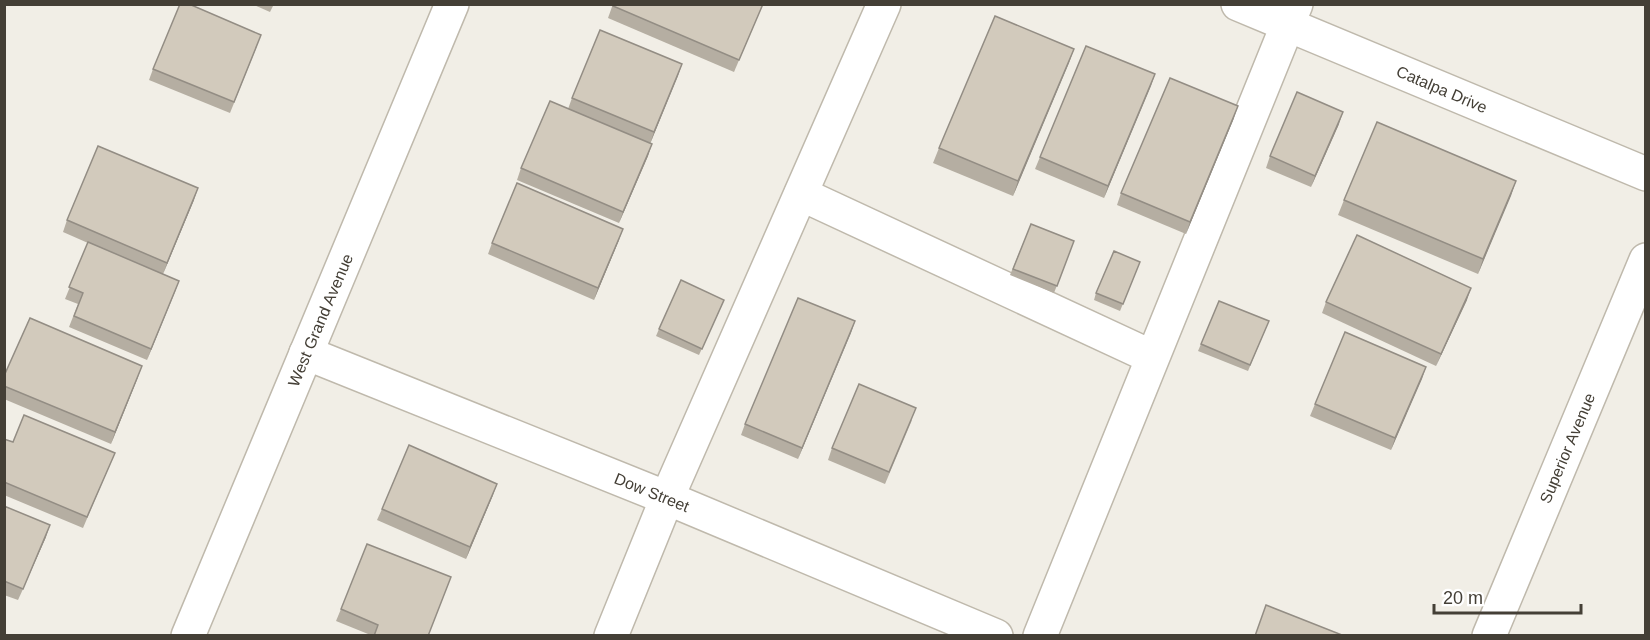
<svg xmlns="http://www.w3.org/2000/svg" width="1650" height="640" font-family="Helvetica,sans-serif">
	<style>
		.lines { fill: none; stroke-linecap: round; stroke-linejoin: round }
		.minor-casing { stroke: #bfb9ac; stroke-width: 36 }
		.minor { stroke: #fff; stroke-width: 33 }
		.wall { fill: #b5aea2 }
		.shaded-wall { fill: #938d84 }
		.building { fill: #d2cabc; stroke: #938d84; stroke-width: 1.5 }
		.labels { text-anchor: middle; stroke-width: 6; stroke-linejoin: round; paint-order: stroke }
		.street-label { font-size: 16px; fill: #443f36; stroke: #fff }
	</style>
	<rect width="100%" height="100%" fill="#f1eee6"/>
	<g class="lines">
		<defs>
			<g id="minor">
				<path d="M1238,4L1646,174"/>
				<path d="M801,194L1152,357"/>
				<path d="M306,353L667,498L996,636"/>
				<path d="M188,636L452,4"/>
				<path d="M611,636L667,498L884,4"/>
				<path d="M1040,636L1296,4"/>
				<path d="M1489,636L1646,260"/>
			</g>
		</defs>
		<use href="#minor" class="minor-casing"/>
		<use href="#minor" class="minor"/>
	</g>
	<g class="wall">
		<path d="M252,4H274L270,12Z"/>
		<path d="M613,4H763L734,72L608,18Z"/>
		<path d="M257,46L230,113L149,80L153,69Z"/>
		<path d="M1074,49L1013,196L933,163L939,148Z"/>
		<path d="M682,64L650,144L648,156L619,223L517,180L521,168L568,109L572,98Z"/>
		<path d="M1155,74L1104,198L1035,169L1040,157Z"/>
		<path d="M1234,118L1186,234L1117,205L1121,193Z"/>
		<path d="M1339,124L1311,187L1266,168L1270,156Z"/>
		<path d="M1516,181L1478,274L1338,215L1344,200Z"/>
		<path d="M194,200L163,274L179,281L147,360L69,327L78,304L65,299L88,243L63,232L67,220Z"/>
		<path d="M1031,224L1074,241L1054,293L1010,275Z"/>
		<path d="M619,240L594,300L488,254L492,243Z"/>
		<path d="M1140,262L1120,311L1094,300L1096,293Z"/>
		<path d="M724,300L699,355L656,336L659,329Z"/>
		<path d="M1467,300L1436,366L1322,313L1326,302Z"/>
		<path d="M855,321L798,459L741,435L745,424Z"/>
		<path d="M1266,328L1248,371L1198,351L1201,344Z"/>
		<path d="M1426,367L1391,450L1310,416L1315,404Z"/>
		<path d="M4,376L138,377L111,444L4,399Z"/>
		<path d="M912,420L885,484L828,460L832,448Z"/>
		<path d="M4,439L13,442L115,453L83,528L4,495Z"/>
		<path d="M493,495L466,559L377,520L382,509Z"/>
		<path d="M4,506L46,537L18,600L4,595Z"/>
		<path d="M341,609L428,636H373L336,621Z"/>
	</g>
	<g class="shaded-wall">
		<path d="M1074,49L1069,63L1013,196L1018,181Z"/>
		<path d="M682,64L678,76L650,144L654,132Z"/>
		<path d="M1155,74L1151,86L1104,198L1108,186Z"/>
		<path d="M1238,106L1234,118L1186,234L1190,222Z"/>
		<path d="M1343,112L1339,124L1311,187L1315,176Z"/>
		<path d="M652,144L648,156L619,223L623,212Z"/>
		<path d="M1516,181L1511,196L1478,274L1483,259Z"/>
		<path d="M198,188L194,200L163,274L167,263Z"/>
		<path d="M623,229L619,240L594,300L598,288Z"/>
		<path d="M179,281L175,292L147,360L151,349Z"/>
		<path d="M1471,288L1467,300L1436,366L1441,354Z"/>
		<path d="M855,321L851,333L798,459L802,448Z"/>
		<path d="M142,366L138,377L111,444L115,432Z"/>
		<path d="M1426,367L1422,379L1391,450L1395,438Z"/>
		<path d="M497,484L493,495L466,559L470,547Z"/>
		<path d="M50,525L46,537L18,600L23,589Z"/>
	</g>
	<g class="building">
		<path d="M180,4H189L261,35L234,102L153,69Z"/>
		<path d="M613,4H763L739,60L613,6Z"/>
		<path d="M995,16L1074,49L1018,181L939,148Z"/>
		<path d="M600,30L682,64L654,132L572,98Z"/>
		<path d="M1086,46L1155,74L1108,186L1040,157Z"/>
		<path d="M1170,78L1238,106L1190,222L1121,193Z"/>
		<path d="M1297,92L1343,112L1315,176L1270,156Z"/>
		<path d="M550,101L652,144L623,212L521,168Z"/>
		<path d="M1377,122L1516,181L1483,259L1344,200Z"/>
		<path d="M98,146L198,188L167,263L67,220Z"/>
		<path d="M517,183L623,229L598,288L492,243Z"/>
		<path d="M1031,224L1074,241L1057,286L1013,269Z"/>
		<path d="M1357,235L1471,288L1441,354L1326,302Z"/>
		<path d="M88,242L179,281L151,349L74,316L83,293L69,287Z"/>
		<path d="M1114,251L1140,262L1123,304L1096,293Z"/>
		<path d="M681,280L724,300L702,349L659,329Z"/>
		<path d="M798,298L855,321L802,448L745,424Z"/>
		<path d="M1219,301L1269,321L1250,365L1201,344Z"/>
		<path d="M30,318L142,366L115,432L4,386V376Z"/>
		<path d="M1345,332L1426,367L1395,438L1315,404Z"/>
		<path d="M859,384L916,408L889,472L832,448Z"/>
		<path d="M24,415L115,453L87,517L4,482V439L13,442Z"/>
		<path d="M409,445L497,484L470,547L382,509Z"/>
		<path d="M4,506L50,525L23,589L4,581Z"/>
		<path d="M367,544L451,577L428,636H374L378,625L341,609Z"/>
		<path d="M1266,605L1342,635V636H1255Z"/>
	</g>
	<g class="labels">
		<g class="street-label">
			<text transform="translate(1442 89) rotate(23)" y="6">Catalpa Drive</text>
			<text transform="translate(320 320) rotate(-67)" y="6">West Grand Avenue</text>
			<text transform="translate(1567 448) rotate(-67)" y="6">Superior Avenue</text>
			<text transform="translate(652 492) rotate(22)" y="6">Dow Street</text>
		</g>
	</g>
	<rect width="1650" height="640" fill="none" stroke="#443f36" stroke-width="12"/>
	<path d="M1434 604v9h147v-9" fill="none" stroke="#443f36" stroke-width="3"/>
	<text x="1443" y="604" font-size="18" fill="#443f36" stroke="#ffffff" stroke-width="4.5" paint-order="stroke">20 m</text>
</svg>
